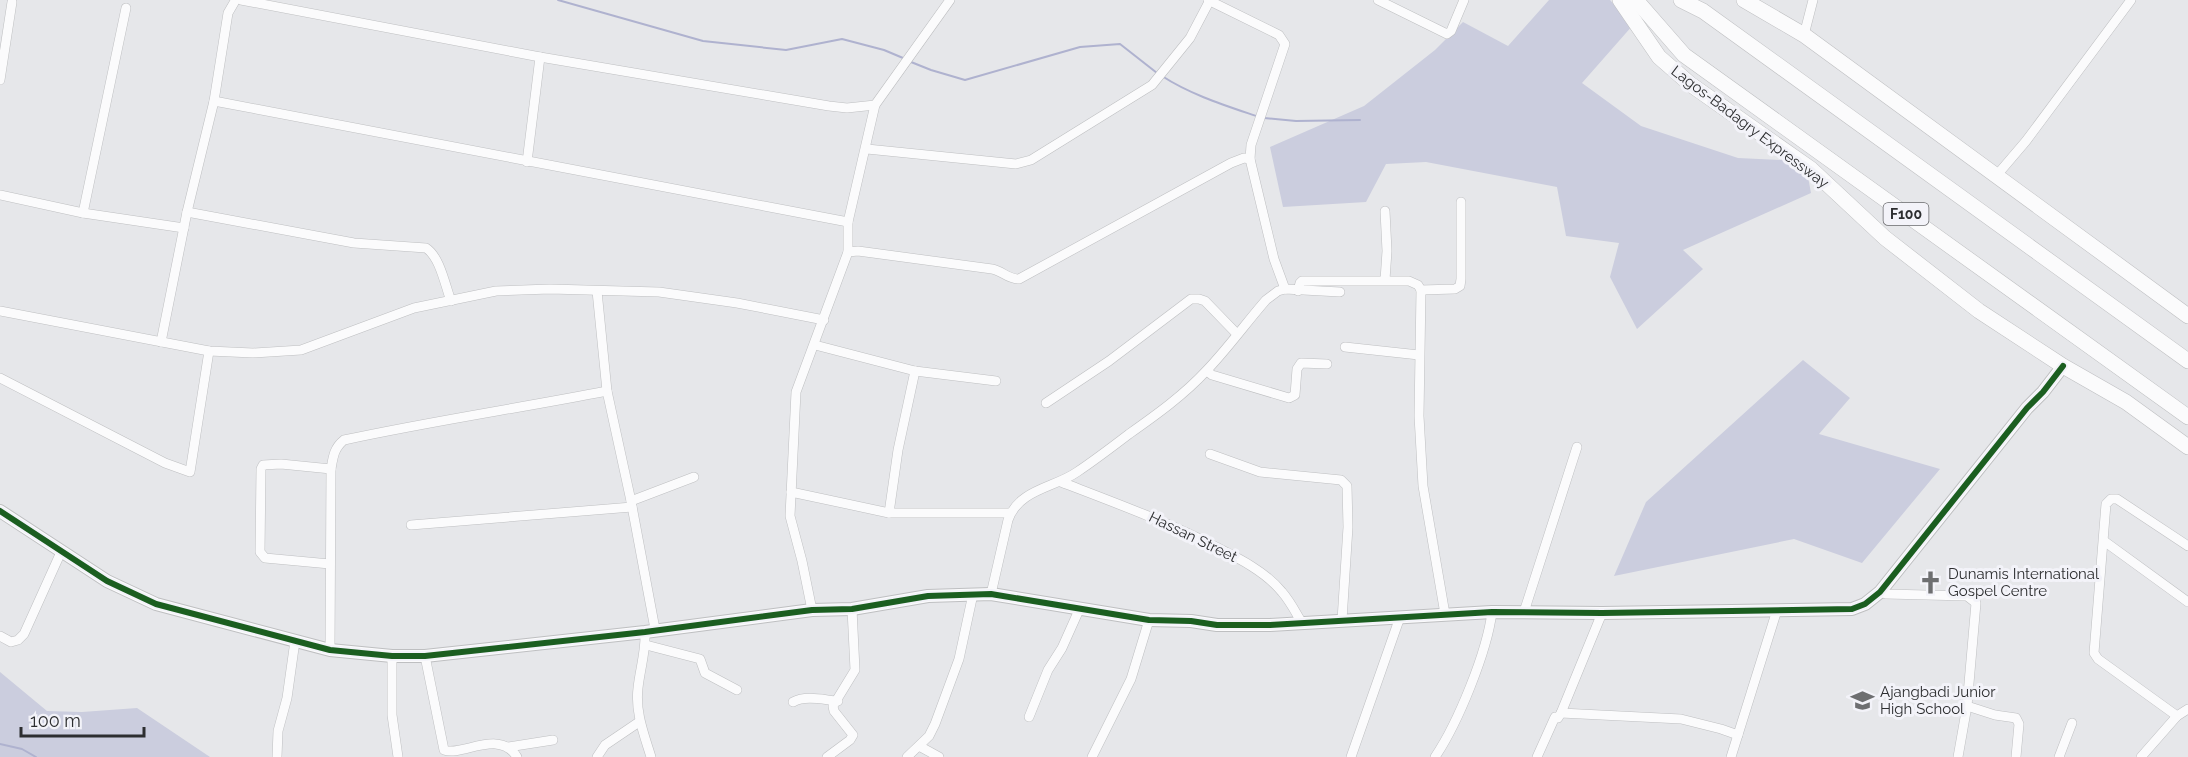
<svg xmlns="http://www.w3.org/2000/svg" width="2188" height="757" font-family="Raleway,sans-serif">
	<style>
		.green { fill: #cbcdde }
		.lines { fill: none; stroke-linecap: round; stroke-linejoin: round }
		.stream { stroke: #afb2cf; stroke-width: 2 }
		.minor-casing { stroke: #bebfc1; stroke-width: 10 }
		.tertiary-casing { stroke: #bebfc1; stroke-width: 14 }
		.primary-casing { stroke: #bebfc1; stroke-width: 16 }
		.trunk-casing { stroke: #bebfc1; stroke-width: 16 }
		.minor { stroke: #fbfbfc; stroke-width: 9 }
		.tertiary { stroke: #fbfbfc; stroke-width: 12 }
		.primary { stroke: #fbfbfc; stroke-width: 15 }
		.trunk { stroke: #fbfbfc; stroke-width: 15 }
		.cycleway-casing { stroke: #f3f3f9; stroke-width: 10 }
		.cycleway { stroke: #1b5e20; stroke-width: 6 }
		.labels { text-anchor: middle; stroke-width: 6; stroke-linejoin: round; paint-order: stroke }
		.shield { fill: #f3f3f9; stroke: #68696c; stroke-width: 1.5 }
		.shield-label { font-size: 14px; font-weight: bold; fill: #2d2e30 }
		.street-label { font-size: 15px; fill: #2d2e30; stroke: #f3f3f9 }
		.poi-label { font-size: 15px; fill: #2d2e30; stroke: #f3f3f9; text-anchor: start }
	</style>
	<rect width="100%" height="100%" fill="#e6e7ea"/>
	<g class="green">
		<path d="M1549,0H1610L1633,25L1582,83L1641,126L1738,158L1805,161L1811,193L1683,250L1703,269L1637,329L1610,277L1619,243L1566,236L1557,187L1426,162L1386,164L1366,202L1283,207L1270,147L1364,106L1435,50L1463,22L1508,46Z"/>
		<path d="M1803,360L1850,398L1819,434L1940,469L1862,563L1794,539L1614,576L1646,502Z"/>
		<path d="M0,672L47,711L82,712L137,708L210,757H0Z"/>
	</g>
	<g class="lines">
		<g class="stream">
			<path d="M558,0L703,41L786,50L842,39L884,50L903,58"/>
			<path d="M911,62L931,70L965,80L1080,47L1120,44L1157,73"/>
			<path d="M1162,76C1191,95 1227,106 1259,117"/>
			<path d="M1264,118L1296,121L1360,120"/>
			<path d="M0,744L22,749L36,757"/>
		</g>
		<defs>
			<g id="minor">
				<path d="M241,0L540,57L829,106L847,108L875,105"/>
				<path d="M1208,0L1279,35L1285,44L1251,145L1250,159L1274,259L1285,289"/>
				<path d="M1378,0L1447,34L1451,31L1464,0"/>
				<path d="M1804,35L1813,0"/>
				<path d="M0,80L12,2"/>
				<path d="M214,101L848,222"/>
				<path d="M867,149L1016,164L1031,160L1152,85L1190,38L1210,0"/>
				<path d="M527,162L540,57"/>
				<path d="M1997,175L2026,141L2131,0"/>
				<path d="M0,195L83,213L184,228"/>
				<path d="M1385,211L1387,251L1385,280"/>
				<path d="M187,212L354,243L426,248C440,257 445,285 451,301"/>
				<path d="M83,213L126,8"/>
				<path d="M848,252L858,251L992,269C1003,271 1007,279 1019,279L1231,163L1244,158L1250,159"/>
				<path d="M1421,290L1419,416L1423,486L1445,614"/>
				<path d="M597,291L607,391L631,501L655,629"/>
				<path d="M1298,291L1300,283L1302,281H1409L1418,285L1421,290L1455,289L1460,286L1461,279V202"/>
				<path d="M0,311L209,351L253,353L301,350L414,308L496,291L550,289L659,292L737,303L824,320"/>
				<path d="M161,342L187,212L214,101L228,13L235,1"/>
				<path d="M815,345L915,371L996,381"/>
				<path d="M1345,347L1419,355"/>
				<path d="M1207,371L1212,375L1289,398L1295,395L1297,369L1301,363L1327,364"/>
				<path d="M0,378L165,463L190,472L209,351"/>
				<path d="M1046,403L1109,361L1191,299H1199L1205,301L1237,334"/>
				<path d="M1210,454L1260,472L1341,480L1347,486L1348,527L1342,620"/>
				<path d="M1061,482C1113,502 1165,521 1214,546C1238,558 1265,571 1282,592C1290,601 1296,613 1302,623"/>
				<path d="M791,492L889,513H1010"/>
				<path d="M631,501L694,477"/>
				<path d="M889,513L898,450L915,371"/>
				<path d="M411,525L632,507"/>
				<path d="M2104,541L2188,602"/>
				<path d="M330,564L265,558L260,552L261,469L263,465L281,464L331,469"/>
				<path d="M1880,592L1886,594L1967,596L1976,603L1967,706L1958,757"/>
				<path d="M991,594L1008,520C1019,489 1054,488 1077,472C1095,460 1112,447 1129,434C1156,415 1184,395 1207,370C1228,348 1246,323 1266,300L1278,291L1285,289L1340,292"/>
				<path d="M812,610L802,561L790,516L796,392L848,252V222L875,105L950,0"/>
				<path d="M1524,612L1577,447"/>
				<path d="M645,632C646,651 640,669 638,688C635,712 644,734 651,757"/>
				<path d="M0,636L11,642L18,640L24,634L61,552"/>
				<path d="M646,645L700,659L705,673L737,690"/>
				<path d="M330,650L331,469C333,457 334,448 344,440C432,421 520,408 607,391"/>
				<path d="M392,656V715L398,757"/>
				<path d="M425,656L444,750C462,757 499,728 517,757"/>
				<path d="M793,702C806,695 824,700 838,701"/>
				<path d="M1967,706L1995,715L2016,718L2019,724L2016,757"/>
				<path d="M1561,713L1681,719L1721,729L1738,735"/>
				<path d="M2177,716L2098,659L2094,653L2106,504L2111,499H2117L2188,546"/>
				<path d="M1029,717L1048,670L1062,648L1079,610"/>
				<path d="M919,746L939,757"/>
				<path d="M508,747L553,740"/>
				<path d="M277,757L278,731L287,698L295,641"/>
				<path d="M597,757L605,745L639,722"/>
				<path d="M827,757L850,740L853,735L834,711L833,706L855,670L852,609"/>
				<path d="M907,757L929,736L935,724L959,659L973,594"/>
				<path d="M1092,757L1131,679L1149,620"/>
				<path d="M1351,757L1400,617"/>
				<path d="M1435,757C1458,723 1487,652 1492,612"/>
				<path d="M1537,757L1555,717L1558,718L1561,713L1602,613"/>
				<path d="M1731,757L1777,610"/>
				<path d="M2059,757L2072,723"/>
				<path d="M2141,757L2177,716L2188,709"/>
			</g>
			<path id="tertiary" d="M0,511L107,581L156,604L330,650L392,656H425L645,632L812,610L852,609L928,596L991,594L1149,620L1191,621L1217,625H1270L1492,612L1602,613L1852,609L1865,604L1880,592L2027,408L2043,392L2063,366"/>
			<g id="primary">
				<path d="M1620,0L1659,57L1690,84L1811,169L1885,238L1979,311L2063,366L2126,402L2188,447"/>
				<path d="M1744,0L1804,35L2188,316"/>
			</g>
			<g id="trunk">
				<path d="M1636,0L1684,55L2188,417"/>
				<path d="M1681,0L1703,11L2188,361"/>
			</g>
		</defs>
		<use href="#minor" class="minor-casing"/>
		<use href="#tertiary" class="tertiary-casing"/>
		<use href="#primary" class="primary-casing"/>
		<use href="#trunk" class="trunk-casing"/>
		<use href="#minor" class="minor"/>
		<use href="#tertiary" class="tertiary"/>
		<use href="#primary" class="primary"/>
		<use href="#trunk" class="trunk"/>
		<defs>
			<path id="cycleway" d="M0,511L107,581L156,604L330,650L392,656H425L645,632L812,610L852,609L928,596L991,594L1149,620L1191,621L1217,625H1270L1492,612L1602,613L1852,609L1865,604L1880,592L2027,408L2043,392L2063,366"/>
		</defs>
		<use href="#cycleway" class="cycleway-casing"/>
		<use href="#cycleway" class="cycleway"/>
	</g>
	<defs>
		<symbol id="church-bare" viewBox="-9 -9 18 18"><path d="M-1.2-6h2.4v3.5h3.3v2.4h-3.3V6h-2.4V-.1h-3.3v-2.4h3.3Z" fill="#6e6f71" stroke="#f3f3f9" stroke-width="2.5" paint-order="stroke"/></symbol>
		<symbol id="school-bare" viewBox="-9 -9 18 18"><path d="M0-5L7-2L0 1L-7-2ZM-4 1L0 2.5L4 1V4Q0 6-4 4Z" fill="#6e6f71" stroke="#f3f3f9" stroke-width="2.5" paint-order="stroke"/></symbol>
	</defs>
	<g fill-rule="evenodd">
		<use href="#church-bare" x="1914" y="566" width="33" height="33"/>
		<use href="#school-bare" x="1846" y="684" width="33" height="33"/>
	</g>
	<g class="labels">
		<rect class="shield" x="1883.5" y="203" width="45" height="22" rx="4.5"/>
		<g class="shield-label">
			<text x="1906" y="219">F100</text>
		</g>
		<g class="street-label">
			<text transform="translate(1750 127) rotate(37)" y="5">Lagos-Badagry Expressway</text>
			<text transform="translate(1193 537) rotate(26)" y="5">Hassan Street</text>
		</g>
		<g class="poi-label">
			<text x="1948" y="579">Dunamis International<tspan x="1948" dy="17">Gospel Centre</tspan></text>
			<text x="1880" y="697">Ajangbadi Junior<tspan x="1880" dy="17">High School</tspan></text>
		</g>
	</g>
	<path d="M21 727v9h123v-9" fill="none" stroke="#2d2e30" stroke-width="3"/>
	<text x="30" y="727" font-size="18" fill="#2d2e30" stroke="#f3f3f9" stroke-width="4.5" paint-order="stroke">100 m</text>
</svg>
